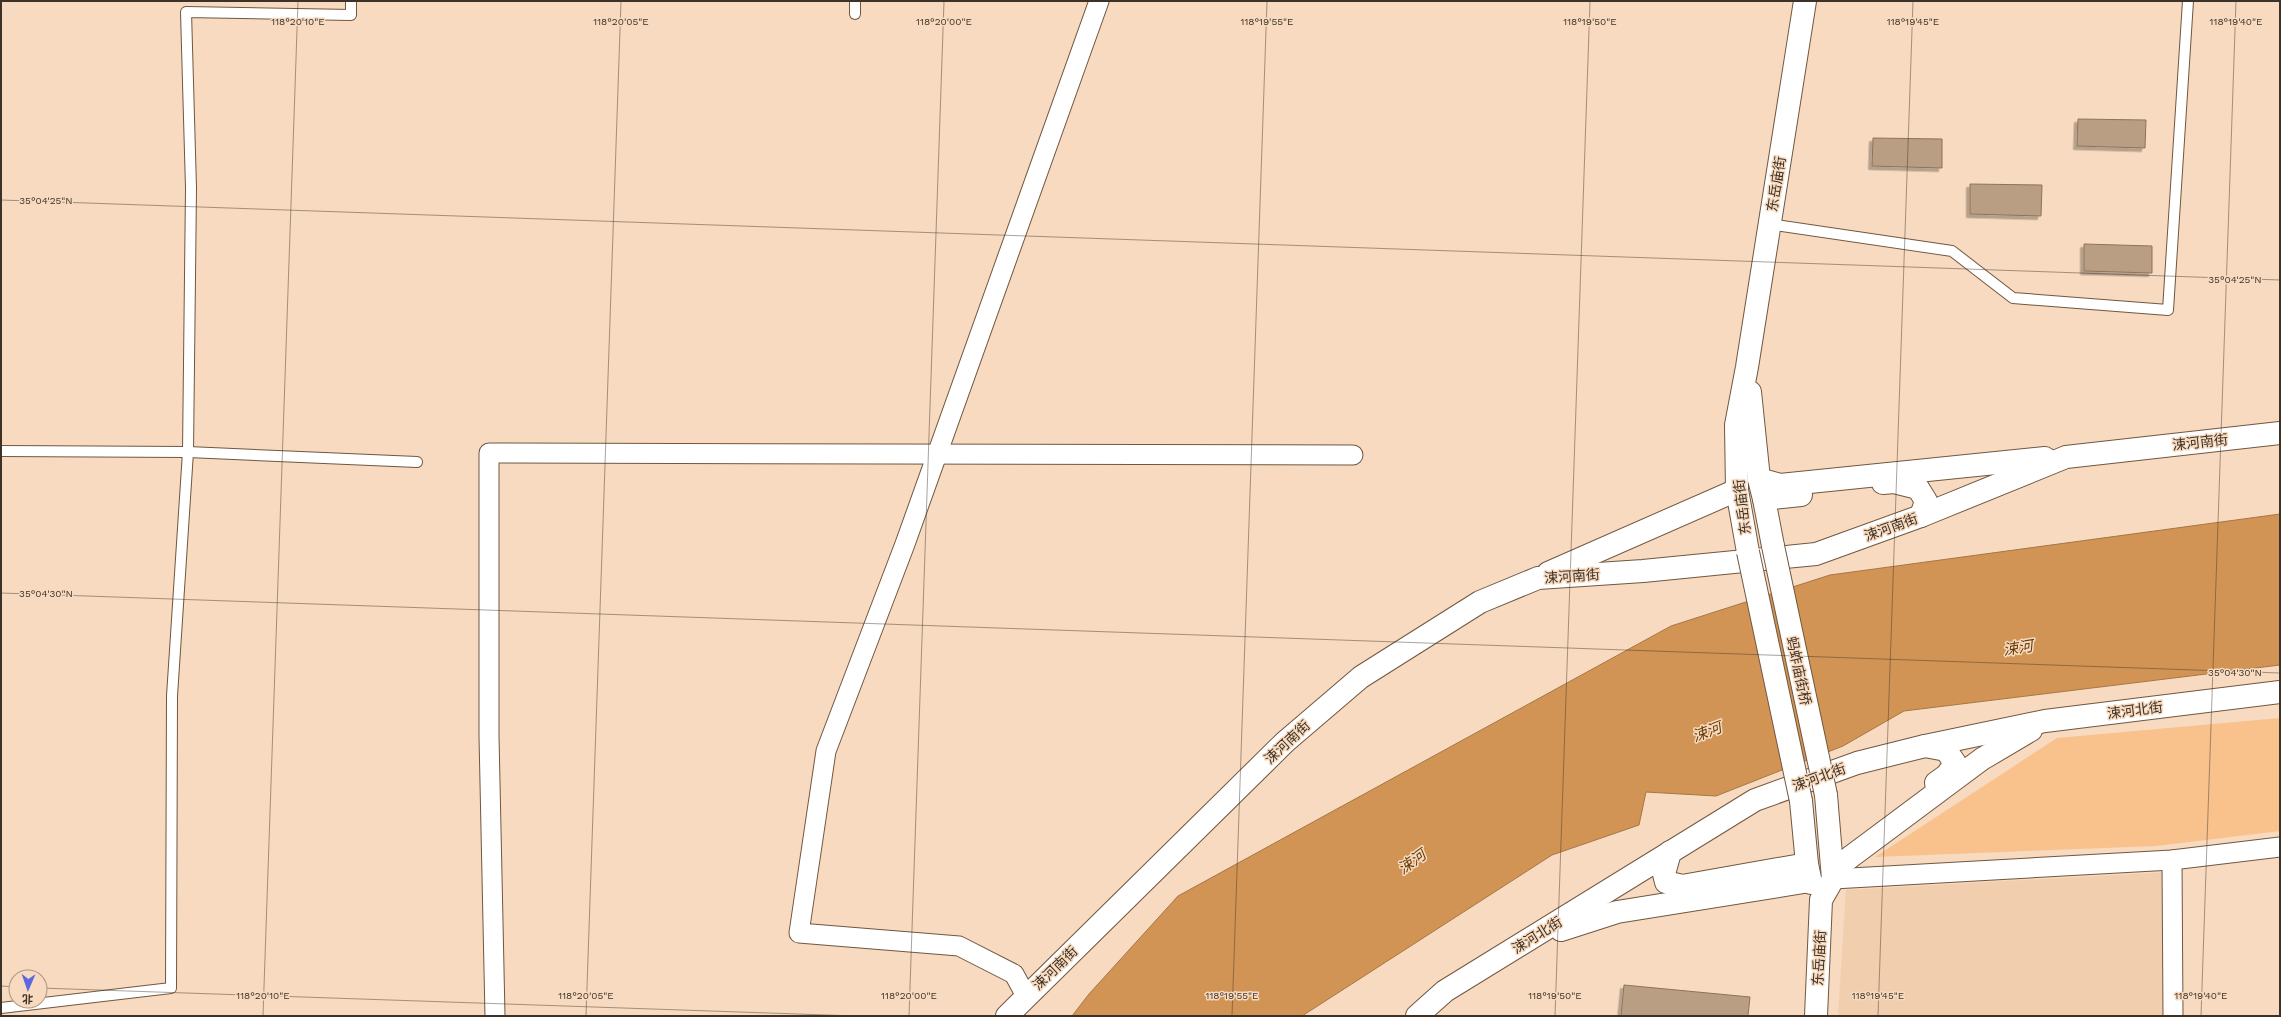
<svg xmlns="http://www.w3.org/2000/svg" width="2281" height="1017" font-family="'Work Sans','Noto Sans SC',sans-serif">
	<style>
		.built { fill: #f0ceae }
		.green { fill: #f9c18c }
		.water { fill: #d29454; stroke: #a57746 }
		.building { fill: #b99e84; stroke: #8d735a; filter: url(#shadow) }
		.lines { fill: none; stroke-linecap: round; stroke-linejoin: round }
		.service-casing { stroke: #705740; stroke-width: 12 }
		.minor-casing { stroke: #705740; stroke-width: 21 }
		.tertiary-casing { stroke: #705740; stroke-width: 24 }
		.secondary-casing { stroke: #705740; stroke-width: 24 }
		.service { stroke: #fff; stroke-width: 10 }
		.minor { stroke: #fff; stroke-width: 19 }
		.tertiary { stroke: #fff; stroke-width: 22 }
		.secondary { stroke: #fff; stroke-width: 22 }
		.tertiary-bridge-casing { stroke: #705740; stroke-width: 24; stroke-linecap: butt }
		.tertiary-bridge { stroke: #fff; stroke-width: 22 }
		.ticks { fill: none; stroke: #3d3227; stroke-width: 1; stroke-opacity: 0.45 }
		.labels { text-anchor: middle; stroke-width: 3; stroke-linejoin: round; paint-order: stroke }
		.street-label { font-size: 14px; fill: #3d3227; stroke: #f7dabf }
		.water-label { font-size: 15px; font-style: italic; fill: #663c09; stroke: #f7dabf }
		.ticks-label { font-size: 10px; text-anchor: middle; fill: #3d3227; stroke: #f7dabf; stroke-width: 3; stroke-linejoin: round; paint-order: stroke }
	</style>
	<defs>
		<filter id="shadow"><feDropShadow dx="-3.5" dy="3.5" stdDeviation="0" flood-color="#0004"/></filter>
	</defs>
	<rect width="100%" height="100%" fill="#f7dabf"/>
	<path class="built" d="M2170,872L2172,1016H1838L1846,890Z"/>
	<path class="green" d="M2280,718V831L2156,846L1875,857L2057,738Z"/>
	<path class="water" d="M2280,514V665L1904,711L1843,746L1716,796L1646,792L1639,825L1552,855L1302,1016H1072L1089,994L1178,896L1671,626L1830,575Z"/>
	<g class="building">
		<path d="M2078,119L2146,120L2145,148L2077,146Z"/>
		<path d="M1873,138L1942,139V168L1872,166Z"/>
		<path d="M1970,184L2042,185L2041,216L1970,214Z"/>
		<path d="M2084,244L2152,246V273L2084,271Z"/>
		<path d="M1624,985L1750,997L1748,1016H1621Z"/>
	</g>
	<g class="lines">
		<defs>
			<g id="service">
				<path d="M855,14V1"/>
				<path d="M1769,224L1952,251L2013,298L2168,310L2188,1"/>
				<path d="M1,451L188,452L417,462"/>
				<path d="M1,1008L171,988L172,696L188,452L191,188L186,12L351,15V1"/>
			</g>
			<g id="minor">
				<path d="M2172,860L2173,1016"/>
				<path d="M1833,879L2172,860L2280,847"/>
				<path d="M1026,996L1014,974L959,946L799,933L826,751L905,544L1099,1"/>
				<path d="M495,1016L489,736V453L1353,455"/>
			</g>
			<g id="tertiary">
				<path d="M1750,392L1759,479L1764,499L1773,546"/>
				<path d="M1748,552L1737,490L1736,425L1747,367L1805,1"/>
				<path d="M1801,801L1807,864L1811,883"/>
				<path d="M1816,1016L1821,900L1833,879L1826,795"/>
			</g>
			<g id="secondary">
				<path d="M1759,479L1780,485L2045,458"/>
				<path d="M1883,483L1894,482L1918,488L1926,501L1921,516"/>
				<path d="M1764,499L1801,495"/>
				<path d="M1548,573L1737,490"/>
				<path d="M1925,746L1946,750L1955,763L1947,775L1936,783"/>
				<path d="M1670,852L1664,874L1666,882L1682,886L1807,864"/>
				<path d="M1833,870L1982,759L2031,730"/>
				<path d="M1561,930L1617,912L1810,881"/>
				<path d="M1007,1016L1285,742L1361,677L1480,602L1538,578L1643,571L1816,554L1921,516L2066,457L2280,433"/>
				<path d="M1417,1016L1445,991L1755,800L1857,763L1925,746L2045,721L2280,692"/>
			</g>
		</defs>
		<use href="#service" class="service-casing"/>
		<use href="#minor" class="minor-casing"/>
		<use href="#tertiary" class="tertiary-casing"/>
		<use href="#secondary" class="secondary-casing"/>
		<use href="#service" class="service"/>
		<use href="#minor" class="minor"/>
		<use href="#tertiary" class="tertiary"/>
		<use href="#secondary" class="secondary"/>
		<defs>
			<g id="tertiary-bridge">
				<path d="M1773,546L1826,795"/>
				<path d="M1748,552L1801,801"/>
			</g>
		</defs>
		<use href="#tertiary-bridge" class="tertiary-bridge-casing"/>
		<use href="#tertiary-bridge" class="tertiary-bridge"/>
	</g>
	<path class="ticks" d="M1,200L2280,280M1,593L2280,673M1,986L16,987M40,988L856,1016M263,1016L298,1M586,1016L621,1M909,1016L944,1M1232,1016L1267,1M1555,1016L1590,1M1878,1016L1913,1M2201,1016L2236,1"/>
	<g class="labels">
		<g class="street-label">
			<text transform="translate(1776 184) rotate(-81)" y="5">东岳庙街</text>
			<text transform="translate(2200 442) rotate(-6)" y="5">涑河南街</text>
			<text transform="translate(1742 507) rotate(-97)" y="5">东岳庙街</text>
			<text transform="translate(1891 527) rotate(-20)" y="5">涑河南街</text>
			<text transform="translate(1572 576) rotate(-4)" y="5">涑河南街</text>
			<text transform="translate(1799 671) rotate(78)" y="5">蚂蚱庙街桥</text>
			<text transform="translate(2135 710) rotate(-7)" y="5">涑河北街</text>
			<text transform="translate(1287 742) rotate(-43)" y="5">涑河南街</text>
			<text transform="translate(1819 777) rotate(-20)" y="5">涑河北街</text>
			<text transform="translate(1537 935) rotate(-32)" y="5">涑河北街</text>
			<text transform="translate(1819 958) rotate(-87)" y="5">东岳庙街</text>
			<text transform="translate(1055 968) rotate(-44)" y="5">涑河南街</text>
		</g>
		<g class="water-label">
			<text transform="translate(2018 648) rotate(-9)" y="5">涑河</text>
			<text transform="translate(1707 732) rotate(-21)" y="5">涑河</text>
			<text transform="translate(1412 862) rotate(-36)" y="5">涑河</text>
		</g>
	</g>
	<g class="ticks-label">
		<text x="298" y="25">118°20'10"E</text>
		<text x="621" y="25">118°20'05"E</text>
		<text x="944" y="25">118°20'00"E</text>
		<text x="1267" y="25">118°19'55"E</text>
		<text x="1590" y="25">118°19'50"E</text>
		<text x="1913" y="25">118°19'45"E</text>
		<text x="2236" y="25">118°19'40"E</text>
		<text x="46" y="204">35°04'25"N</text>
		<text x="2235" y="283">35°04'25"N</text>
		<text x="46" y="597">35°04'30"N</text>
		<text x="2235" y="676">35°04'30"N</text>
		<text x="263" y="999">118°20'10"E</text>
		<text x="586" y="999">118°20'05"E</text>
		<text x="909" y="999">118°20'00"E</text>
		<text x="1232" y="999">118°19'55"E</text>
		<text x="1555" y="999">118°19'50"E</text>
		<text x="1878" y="999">118°19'45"E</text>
		<text x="2201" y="999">118°19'40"E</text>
	</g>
	<rect width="2281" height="1017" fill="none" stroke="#3d3227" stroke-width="4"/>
	<g transform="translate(28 989) rotate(182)"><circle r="19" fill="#f7dabf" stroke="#ad9782"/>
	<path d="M0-3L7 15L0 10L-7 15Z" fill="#5c68df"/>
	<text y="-6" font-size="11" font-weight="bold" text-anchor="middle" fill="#3d3227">北</text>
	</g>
</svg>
